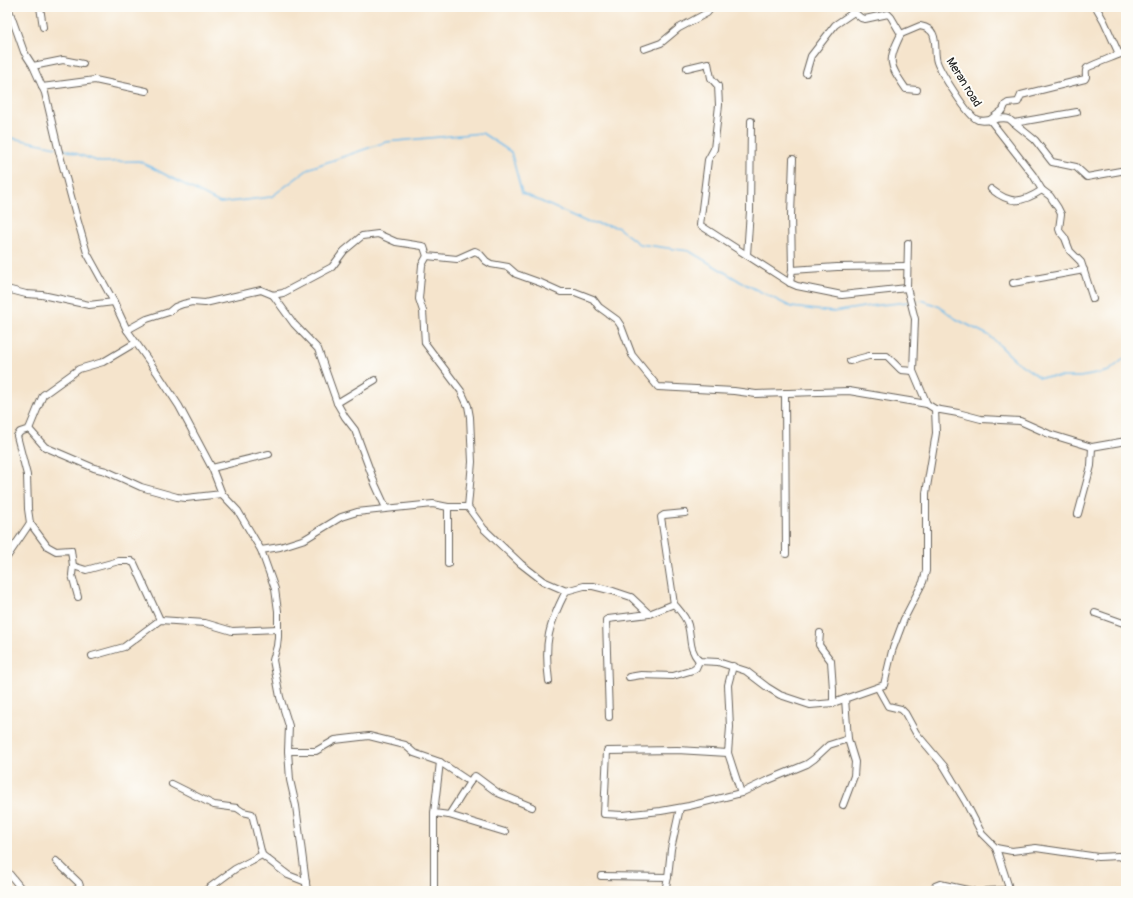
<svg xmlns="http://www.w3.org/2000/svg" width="1133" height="898" font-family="Pangolin,sans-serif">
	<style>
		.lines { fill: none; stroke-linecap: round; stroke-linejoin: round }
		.stream { stroke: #72bceb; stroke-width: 1.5 }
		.minor-casing { stroke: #68625a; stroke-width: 8 }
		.minor { stroke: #fff; stroke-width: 6 }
		.labels { text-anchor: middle; stroke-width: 4; stroke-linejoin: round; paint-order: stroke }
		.street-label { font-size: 12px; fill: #1c1c1c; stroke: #fdfcf7 }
	</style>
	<rect width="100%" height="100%" fill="#fdfcf7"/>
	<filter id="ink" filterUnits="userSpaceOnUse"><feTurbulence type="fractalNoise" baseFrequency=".025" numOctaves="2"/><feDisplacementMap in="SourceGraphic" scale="8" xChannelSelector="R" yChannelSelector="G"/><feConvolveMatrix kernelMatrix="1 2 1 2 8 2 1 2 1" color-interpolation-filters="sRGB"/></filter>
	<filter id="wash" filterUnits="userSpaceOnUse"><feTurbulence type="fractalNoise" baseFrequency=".012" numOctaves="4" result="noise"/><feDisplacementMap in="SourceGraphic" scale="16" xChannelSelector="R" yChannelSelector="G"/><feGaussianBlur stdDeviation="0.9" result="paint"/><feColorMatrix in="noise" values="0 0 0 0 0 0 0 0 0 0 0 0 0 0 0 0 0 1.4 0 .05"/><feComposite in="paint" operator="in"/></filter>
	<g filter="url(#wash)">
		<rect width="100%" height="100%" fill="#f5e4cc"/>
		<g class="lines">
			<g class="stream">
				<path d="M7,137L56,147"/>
				<path d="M60,148L100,162L139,161L220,203L271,197L310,168L386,142L482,133L511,152L522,193L589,223L617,227L639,244L689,251L741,282L791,307L833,312L870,306L909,302"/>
				<path d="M912,302L922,300L940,307L956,319L990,336L1016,361L1039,377H1080L1091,375L1109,371L1126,357"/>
			</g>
		</g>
	</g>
	<g filter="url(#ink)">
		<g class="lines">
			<defs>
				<g id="minor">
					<path d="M8,7L24,52L33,66L45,93L58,148L76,215L87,253L114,302L127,330L158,374L179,406L212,468L222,494L238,511L261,550"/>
					<path d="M40,7L43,27"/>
					<path d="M848,7L861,18L865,19L888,14L891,17L901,34L920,26C925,27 931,29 933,34C937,43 934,53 937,62C940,71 969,118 978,120C988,123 999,116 1009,119L1035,140L1052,162L1076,167L1087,177L1126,170"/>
					<path d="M1096,7L1104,21L1119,54"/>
					<path d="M901,34C887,62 889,64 906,89L917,90"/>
					<path d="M644,49L661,43L679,28L707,13L712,7"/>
					<path d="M33,66L63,60L83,64"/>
					<path d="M687,68L708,63L711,78L718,86L719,105L714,149L708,160L700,225L790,283L797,286L842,295L907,288"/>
					<path d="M806,73L811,56L835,25L854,12"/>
					<path d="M42,87L95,80L146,91"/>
					<path d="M1014,123L1077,112"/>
					<path d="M991,189C1011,205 1022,203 1042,190"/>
					<path d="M908,243L907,288L915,319L913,371L927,404"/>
					<path d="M747,255L750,211L751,121"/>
					<path d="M427,256L422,265L419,299L423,311L425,343L461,391L468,406L470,417L472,462L468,507"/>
					<path d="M792,270L837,267L907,266"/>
					<path d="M790,283L792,270L791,215L793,159"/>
					<path d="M1013,283L1084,270"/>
					<path d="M7,289L26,294L42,295L89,305L114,302"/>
					<path d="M273,295L294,324L318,349L337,403L345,417L355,430L375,484L386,508"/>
					<path d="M1093,299L1081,262L1070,251L1065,238L1060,232L1059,229L1061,214L1058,208L1050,196L1042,190L1033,175L990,120L1003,110L1005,105L1008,103L1018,102L1021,95L1085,79L1086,77C1086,74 1085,70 1087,68C1090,66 1122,53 1126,52"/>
					<path d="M127,330L147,319L169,312L175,307L183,304L192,302L205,303L261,290L273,295L283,293L332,267L344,251L362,236L378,234L396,242L422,246L424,247L427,256L457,259L475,251L479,253L486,261L491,264L508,267L516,274L541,283L561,292H575L593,299L599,307L617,320L621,326L632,355L658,387L734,391L756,394L849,391L927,404L935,409"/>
					<path d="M850,361L869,356H887L901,370L913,371"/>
					<path d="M785,393L786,554"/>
					<path d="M337,403L375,380"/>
					<path d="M29,429L43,395L79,369L103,362L135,343"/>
					<path d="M212,468L269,454"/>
					<path d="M448,507V564"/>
					<path d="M1078,514L1091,466L1092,447"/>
					<path d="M30,523L47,546L56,551L71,550L73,566L72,575L78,597"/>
					<path d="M7,557L30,523L28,509L27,475L17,436L20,432L29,429L45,447L94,468L106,471L141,487L177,497L186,498L222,494"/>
					<path d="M73,566L86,570L119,561H131V562L134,563L160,620"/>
					<path d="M674,604L661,517L664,515L685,513"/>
					<path d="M1095,613L1126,624"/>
					<path d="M820,633L819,645L831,661L833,689V703"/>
					<path d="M92,656L124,647L160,620L205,623L232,631L278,629"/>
					<path d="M733,666L728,685L730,727L728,753L677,750L607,751L604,814L623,815L661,811L689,806L741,793L766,781L807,764L814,759L829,745L848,739"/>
					<path d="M629,677L641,675L673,676L693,670L696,668L699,661"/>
					<path d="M549,681C544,642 548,626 566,591"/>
					<path d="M878,688L888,706L901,709L905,713L916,733L944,766L965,801L982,834L996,848L1010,891"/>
					<path d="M609,717L606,620L608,619L649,614"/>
					<path d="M288,751H316L335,740L369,736L405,745L414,753L440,762L470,782"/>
					<path d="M728,753L741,793"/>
					<path d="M440,762L434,813L449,815L473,777L475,776L498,793L532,807"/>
					<path d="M172,784L214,805L237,808L243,812L252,814L262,855"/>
					<path d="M843,805L854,776L855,762L848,739L845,699"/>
					<path d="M449,815L505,832"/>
					<path d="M996,848L1012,851L1036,848L1098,857L1118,856L1126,858"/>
					<path d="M56,861L79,883L80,886L75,891"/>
					<path d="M7,871L20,887L18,891"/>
					<path d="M601,876L668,877"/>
					<path d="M205,891L235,869L262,855L288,875L306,882"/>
					<path d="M307,891L296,806L290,780L288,751L289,726L280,697L273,660L277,646L278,637V611L275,589L261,550L280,547L305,539L341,517L357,512L433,504L448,507H468L484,529L521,564L543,581L566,591L584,586H593L613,591L631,597L649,614L674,604C680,611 686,617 688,625C692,641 688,647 699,661L718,662L746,671L767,687L780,695L810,705L833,703L884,685L892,651L904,619L923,582L926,571V493L936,433L935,409L958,413L981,419L1020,421L1049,434L1092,447L1126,441"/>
					<path d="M434,891V813"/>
					<path d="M665,891L668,877L671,849L680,808"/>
					<path d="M934,891L935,886L940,884L972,891"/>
					<path d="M986,891L1010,890"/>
				</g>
			</defs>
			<use href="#minor" class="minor-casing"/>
			<use href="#minor" class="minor"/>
		</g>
	</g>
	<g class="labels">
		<g class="street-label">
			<text transform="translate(964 82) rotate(58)" y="4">Meran road</text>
		</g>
	</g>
	<rect width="1133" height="898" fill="none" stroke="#fdfcf7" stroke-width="24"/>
</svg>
